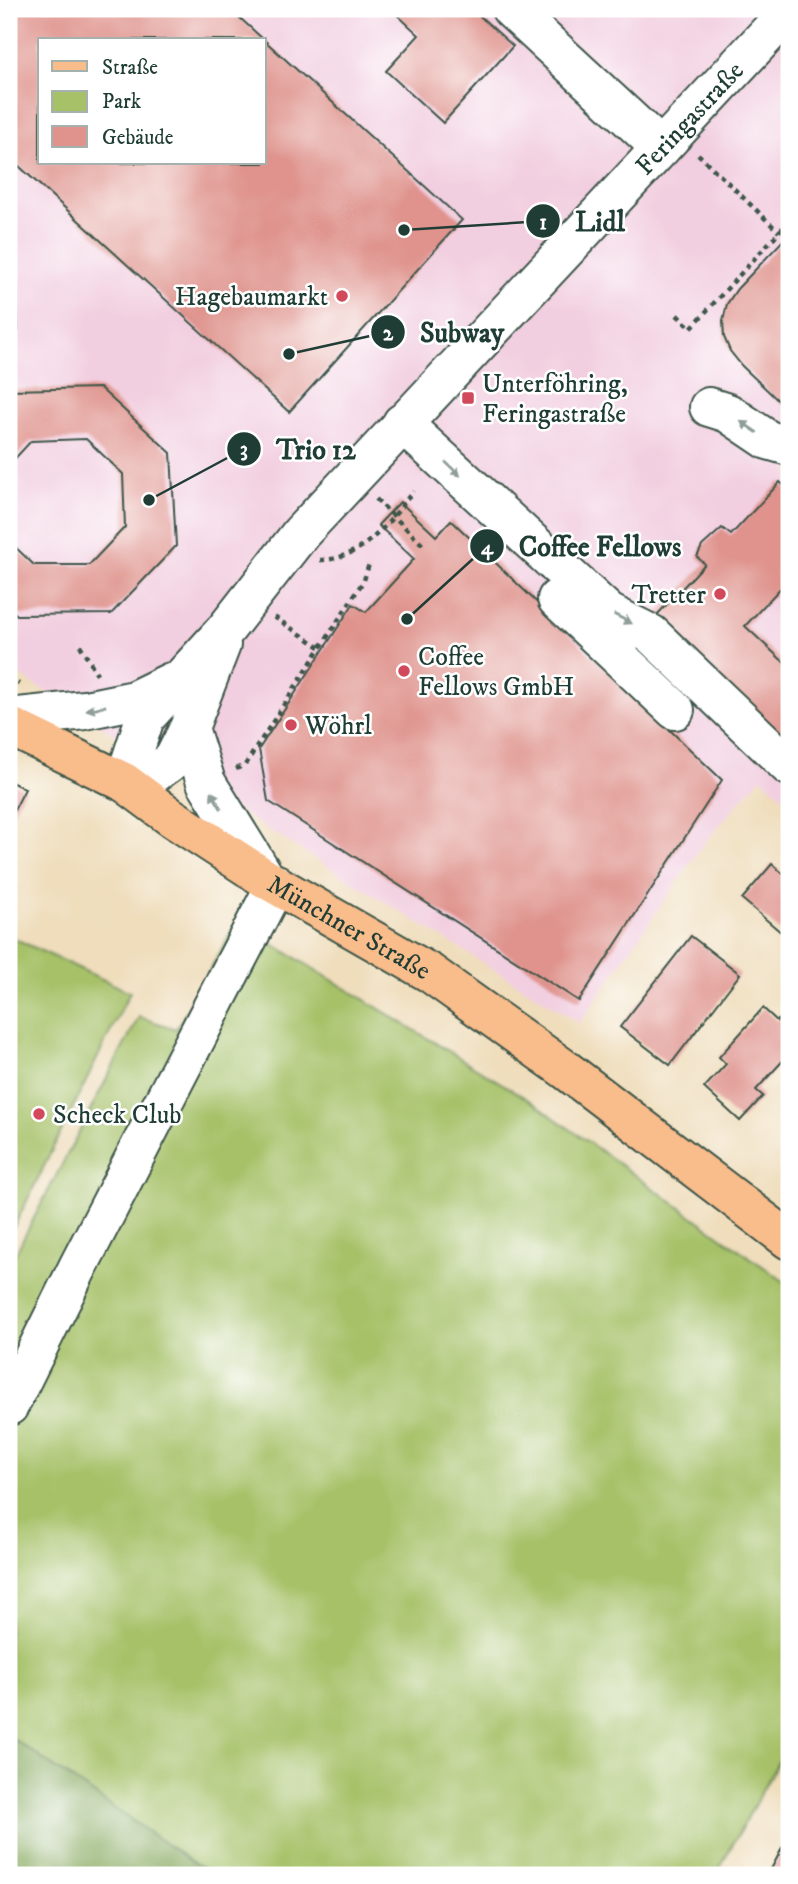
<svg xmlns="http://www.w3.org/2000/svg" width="798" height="1884" font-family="'IM FELL DW Pica',serif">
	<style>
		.built { fill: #f2cfe0; fill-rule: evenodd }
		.green { fill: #a6c168; stroke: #627f4e; stroke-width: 2 }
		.forest { fill: #84a75c; stroke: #527248; stroke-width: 2 }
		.building { fill: #df938c; fill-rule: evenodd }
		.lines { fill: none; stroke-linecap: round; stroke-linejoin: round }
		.minor-casing { stroke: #3e5548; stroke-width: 42 }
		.major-casing { stroke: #3e5548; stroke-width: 42 }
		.path { stroke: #3e5548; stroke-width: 4.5; stroke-dasharray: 5 5; stroke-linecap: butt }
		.minor { stroke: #fff; stroke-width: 38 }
		.major { stroke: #f9bc8b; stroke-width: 38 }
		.oneway { fill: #8f9e9a }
		.poi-dot { fill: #d1495b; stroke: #fff; stroke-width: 2.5 }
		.labels { text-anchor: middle; stroke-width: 5; stroke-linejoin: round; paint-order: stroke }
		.street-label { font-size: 26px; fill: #1f3d34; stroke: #fff }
		.poi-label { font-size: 26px; fill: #1f3d34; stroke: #fff; text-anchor: start }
		.leader { fill: none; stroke: #1f3d34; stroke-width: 2.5 }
		.callout-dot { fill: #1f3d34; stroke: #fff; stroke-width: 2.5 }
		.mark-label { font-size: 21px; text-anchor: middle; font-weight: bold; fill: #fff }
		.callout-label { font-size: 28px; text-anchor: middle; font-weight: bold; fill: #1f3d34; stroke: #fff; stroke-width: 5; stroke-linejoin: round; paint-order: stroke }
	</style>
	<rect width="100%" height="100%" fill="#fff"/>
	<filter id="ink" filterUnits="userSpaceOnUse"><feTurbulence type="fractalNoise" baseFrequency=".0143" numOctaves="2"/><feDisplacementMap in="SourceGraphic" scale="14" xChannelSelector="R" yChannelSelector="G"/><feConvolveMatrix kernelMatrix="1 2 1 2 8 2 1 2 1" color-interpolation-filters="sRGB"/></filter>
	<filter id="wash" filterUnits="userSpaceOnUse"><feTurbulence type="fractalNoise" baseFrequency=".00686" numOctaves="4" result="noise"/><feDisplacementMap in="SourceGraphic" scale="28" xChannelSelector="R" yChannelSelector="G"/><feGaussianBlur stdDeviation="1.57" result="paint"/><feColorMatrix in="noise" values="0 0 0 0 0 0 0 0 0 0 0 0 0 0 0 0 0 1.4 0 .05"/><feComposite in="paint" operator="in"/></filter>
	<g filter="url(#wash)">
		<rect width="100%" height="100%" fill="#efddbb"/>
		<path class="built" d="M9,9H789V803L761,777L702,846L580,1023L9,669ZM40,40H264V163H40Z"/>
		<g class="green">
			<path d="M237,922L532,1102L789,1285V1742L716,1875H217L198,1866L9,1736V1266L139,1017L176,1029Z"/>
			<path d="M9,936L130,992L9,1237Z"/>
		</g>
		<path class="forest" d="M9,1736L198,1866L217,1875H9Z"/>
		<g id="blocks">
			<g class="building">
				<path d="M9,9H230L462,220L289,412L9,157ZM40,40H264V163H40Z"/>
				<path d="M391,9H472L513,46L443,123L386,71L419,35Z"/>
				<path d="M9,230L16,236L18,331L9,341Z"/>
				<path d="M789,234V411L742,366L730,351L724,337L723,321L727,304L737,289Z"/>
				<path d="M100,388L171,453L176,546L111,614L17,615L9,608V541L34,565H89L125,527L123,474L86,439L31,441L9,465V390Z"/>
				<path d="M780,482L789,490V579L745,626L789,667V752L655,617L705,564L697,557L702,546L722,528L731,535Z"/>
				<path d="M400,502L436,536L451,520L722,780L579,1001L268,801L259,749L353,604L366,612L414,559L378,525Z"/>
				<path d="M9,781L25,789L9,820Z"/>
				<path d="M772,864L789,879V939L742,899Z"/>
				<path d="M691,936L740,974L670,1065L620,1027Z"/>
				<path d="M763,1008L777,1021L787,1011L789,1014V1054L756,1090L763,1096L740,1121L704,1088L726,1064L719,1057Z"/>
				<path d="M789,1835V1875H768Z"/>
			</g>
		</g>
	</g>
	<g filter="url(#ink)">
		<use href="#blocks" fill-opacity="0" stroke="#3e5548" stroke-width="2"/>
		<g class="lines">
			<defs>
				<g id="minor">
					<path d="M511,9L661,148"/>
					<path d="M709,407L728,413L768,440L789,446"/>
					<path d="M402,423L609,613L651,634L789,766"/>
					<path d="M557,599L675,710"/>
					<path d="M9,718L85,710L134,700L171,682"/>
					<path d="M189,728L206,782L266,879"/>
					<path id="s1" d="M124,782L145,718L226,629L301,533L789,11"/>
					<path d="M124,782L152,775L173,760L189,728L221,645"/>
					<path d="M9,1406L79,1265L276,884"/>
				</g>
				<g id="major">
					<path id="s2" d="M9,726L124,782L171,817L266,879L430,973L566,1070L789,1240"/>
				</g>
			</defs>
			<use href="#minor" class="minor-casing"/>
			<use href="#major" class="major-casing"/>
			<g class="path">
				<path d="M698,154L779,232"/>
				<path d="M677,315L691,328L789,221"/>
				<path d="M376,499L425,547"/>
				<path d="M320,560C362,560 390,522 413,491"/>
				<path d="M274,617L323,649"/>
				<path d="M80,645L97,674"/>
				<path d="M9,678L19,684"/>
				<path d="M236,769L245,765L364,580L369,564"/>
			</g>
			<use href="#minor" class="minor"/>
			<use href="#major" class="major"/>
		</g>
		<defs><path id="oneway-solid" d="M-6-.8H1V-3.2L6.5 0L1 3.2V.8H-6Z" transform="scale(1.75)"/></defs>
		<g class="oneway">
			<use href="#oneway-solid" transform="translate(749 427) rotate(-146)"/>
			<use href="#oneway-solid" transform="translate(453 469) rotate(43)"/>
			<use href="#oneway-solid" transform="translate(623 619) rotate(27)"/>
			<use href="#oneway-solid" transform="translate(96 708) rotate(168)"/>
			<use href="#oneway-solid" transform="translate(216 800) rotate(-121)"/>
		</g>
	</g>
	<g class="poi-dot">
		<circle cx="342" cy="296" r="7"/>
		<rect x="461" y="391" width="14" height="14" rx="3.5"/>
		<circle cx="720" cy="594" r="7"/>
		<circle cx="404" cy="671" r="7"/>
		<circle cx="291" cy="725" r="7"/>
		<circle cx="39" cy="1114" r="7"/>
	</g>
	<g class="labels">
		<g class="street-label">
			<text dy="9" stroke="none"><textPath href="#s1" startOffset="878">Feringastraße</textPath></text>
			<text dy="9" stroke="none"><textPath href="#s2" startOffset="396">Münchner Straße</textPath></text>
		</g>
		<g class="poi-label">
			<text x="328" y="305" text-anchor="end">Hagebaumarkt</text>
			<text x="482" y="392">Unterföhring,<tspan x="482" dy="30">Feringastraße</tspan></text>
			<text x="706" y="603" text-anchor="end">Tretter</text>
			<text x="418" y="665">Coffee<tspan x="418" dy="30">Fellows GmbH</tspan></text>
			<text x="305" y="734">Wöhrl</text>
			<text x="53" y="1123">Scheck Club</text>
		</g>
	</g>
	<path class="leader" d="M404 230L543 221M289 354L388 332M149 500L244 449M407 619L487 546"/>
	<g class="callout-dot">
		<circle cx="404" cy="230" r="7"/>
		<circle cx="289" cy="354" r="7"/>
		<circle cx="149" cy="500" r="7"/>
		<circle cx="407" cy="619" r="7"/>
		<circle cx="543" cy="221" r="18"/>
		<circle cx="388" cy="332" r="18"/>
		<circle cx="244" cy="449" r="18"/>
		<circle cx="487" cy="546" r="18"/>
	</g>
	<g class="mark-label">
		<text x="543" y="229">1</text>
		<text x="388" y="340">2</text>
		<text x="244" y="456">3</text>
		<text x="487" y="554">4</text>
	</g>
	<g class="callout-label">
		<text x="600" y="231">Lidl</text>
		<text x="462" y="342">Subway</text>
		<text x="316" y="459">Trio 12</text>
		<text x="600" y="556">Coffee Fellows</text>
	</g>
	<rect width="798" height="1884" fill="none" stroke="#fff" stroke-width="35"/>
	<rect x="38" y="38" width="228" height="126" fill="#ffffff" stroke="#a5b1ae" stroke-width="2"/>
	<rect x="52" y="61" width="35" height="10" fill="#f9bc8b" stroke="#a5b1ae" stroke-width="2"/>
	<text x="102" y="74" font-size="21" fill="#1f3d34">Straße</text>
	<rect x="52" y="91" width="35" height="21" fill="#a6c168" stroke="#a5b1ae" stroke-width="2"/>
	<text x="102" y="108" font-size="21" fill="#1f3d34">Park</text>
	<rect x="52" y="126" width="35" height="21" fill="#df938c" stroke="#a5b1ae" stroke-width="2"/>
	<text x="102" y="144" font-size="21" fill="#1f3d34">Gebäude</text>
</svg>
